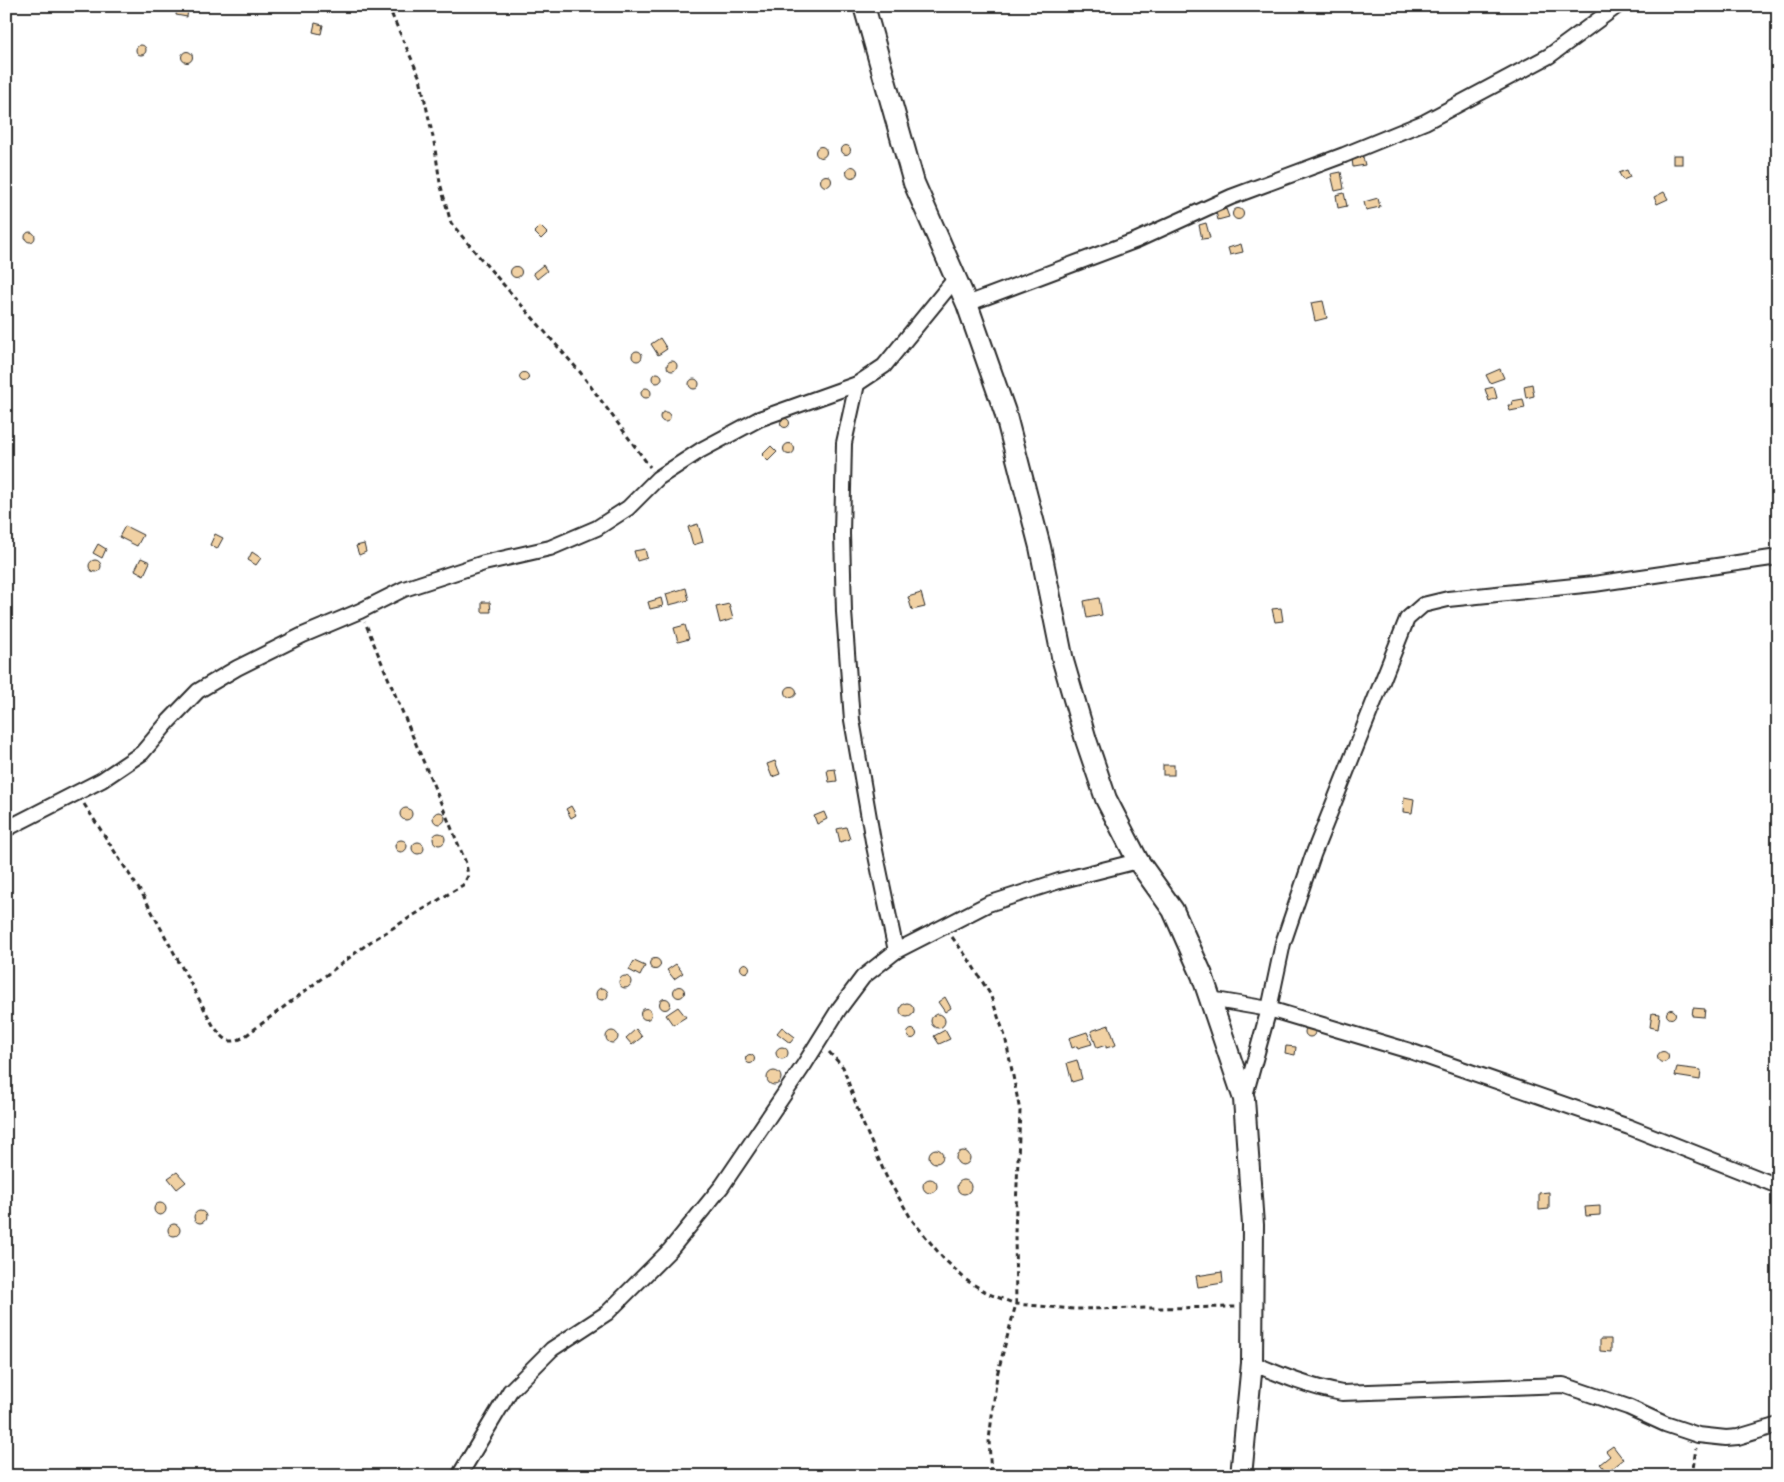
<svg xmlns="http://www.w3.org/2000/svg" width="1784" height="1482" font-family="'Playpen Sans',sans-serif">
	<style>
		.building { fill: #f1d1a3; stroke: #2b2b2b }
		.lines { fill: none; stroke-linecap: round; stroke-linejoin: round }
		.street-casing { stroke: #2b2b2b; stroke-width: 18 }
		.secondary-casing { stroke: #2b2b2b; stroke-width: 24 }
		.path { stroke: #2b2b2b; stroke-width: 3; stroke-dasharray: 5 4; stroke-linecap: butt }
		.street { stroke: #fff; stroke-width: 14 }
		.secondary { stroke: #fff; stroke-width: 20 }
	</style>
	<rect width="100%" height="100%" fill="#fff"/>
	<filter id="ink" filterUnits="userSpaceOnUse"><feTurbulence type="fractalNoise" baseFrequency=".02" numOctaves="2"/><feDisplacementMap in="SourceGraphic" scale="10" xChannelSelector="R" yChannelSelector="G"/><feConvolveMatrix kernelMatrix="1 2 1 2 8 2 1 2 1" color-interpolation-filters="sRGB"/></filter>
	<g filter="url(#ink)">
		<g class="building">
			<path d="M177,7L188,9L187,17L176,15Z"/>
			<path d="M315,23L323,25L321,34L313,32Z"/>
			<circle cx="141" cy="50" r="5"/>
			<circle cx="187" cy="57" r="5.5"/>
			<circle cx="846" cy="150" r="4.5"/>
			<circle cx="821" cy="152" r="5.5"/>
			<rect x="1673" y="155" width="9" height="9"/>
			<path d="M1363,157L1365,165L1353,167L1352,159Z"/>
			<circle cx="852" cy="172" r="5.5"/>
			<path d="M1627,170L1630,177L1623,180L1619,173Z"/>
			<path d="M1341,172L1344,189L1335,191L1331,174Z"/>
			<circle cx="826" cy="181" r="5.5"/>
			<path d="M1664,192L1668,199L1657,204L1654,197Z"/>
			<path d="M1344,193L1347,206L1338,208L1336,195Z"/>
			<path d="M1378,198L1380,207L1366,210L1364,202Z"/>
			<circle cx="1238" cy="214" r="5.5"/>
			<path d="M1226,209L1229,217L1218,220L1216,212Z"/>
			<path d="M1206,223L1210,238L1202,239L1199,225Z"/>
			<path d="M540,226L547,233L541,239L534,232Z"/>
			<circle cx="30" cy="237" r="5"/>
			<path d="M1241,244L1243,252L1230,255L1228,248Z"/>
			<path d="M543,265L547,271L537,279L533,273Z"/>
			<circle cx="516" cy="272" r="5.5"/>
			<path d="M1323,301L1327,318L1315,321L1311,303Z"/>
			<path d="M660,338L667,349L658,355L651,344Z"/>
			<circle cx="637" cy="356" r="5"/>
			<circle cx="672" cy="366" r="5"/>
			<path d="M1500,369L1504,378L1490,383L1486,375Z"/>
			<circle cx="524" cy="377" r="4.5"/>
			<circle cx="657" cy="378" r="5"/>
			<circle cx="694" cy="384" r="5"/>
			<path d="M1532,384L1534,396L1526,398L1524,386Z"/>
			<path d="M1494,387L1497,398L1489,401L1485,389Z"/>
			<circle cx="646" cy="393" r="5"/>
			<path d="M1523,399L1525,408L1510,411L1508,405H1513L1512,401Z"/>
			<circle cx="665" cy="417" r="5"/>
			<circle cx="785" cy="423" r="4.5"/>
			<circle cx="789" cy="449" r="5.5"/>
			<path d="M771,446L777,452L768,461L762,455Z"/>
			<path d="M698,524L703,542L693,545L688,527Z"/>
			<path d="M125,526L143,535L137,546L119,537Z"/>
			<path d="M215,534L223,538L217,549L210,545Z"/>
			<path d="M98,544L106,549L102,558L93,553Z"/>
			<path d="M364,544L366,552L359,555L356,546Z"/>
			<path d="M645,549L647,558L637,561L634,551Z"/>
			<path d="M252,552L261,558L256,565L248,560Z"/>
			<path d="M141,558L150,562L144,575L135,570Z"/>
			<circle cx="95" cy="566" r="6"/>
			<path d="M686,588L689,600L669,605L666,594Z"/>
			<path d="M921,593L925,607L912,610L908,597Z"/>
			<path d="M661,598L663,606L650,609L648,602Z"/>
			<path d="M1099,598L1102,615L1087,618L1084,601Z"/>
			<path d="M482,602H490L491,612H482Z"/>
			<path d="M729,604L733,619L720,623L716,607Z"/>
			<path d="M1281,608L1283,621L1275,622L1272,609Z"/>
			<path d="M685,625L689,639L678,642L674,628Z"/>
			<circle cx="791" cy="692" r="5.5"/>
			<path d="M775,761L780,774L772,777L767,764Z"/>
			<rect x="1163" y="765" width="11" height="10"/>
			<path d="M835,769L837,781L829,782L827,770Z"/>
			<path d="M1404,797L1414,799L1412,813L1403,812Z"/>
			<path d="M571,806L576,815L571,818L566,809Z"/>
			<circle cx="406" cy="814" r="6"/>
			<path d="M824,812L827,819L817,824L814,816Z"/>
			<circle cx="439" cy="818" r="6"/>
			<path d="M846,827L850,839L840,842L837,829Z"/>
			<circle cx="439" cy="839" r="6"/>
			<circle cx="401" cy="846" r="6"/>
			<circle cx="418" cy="848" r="6"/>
			<circle cx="655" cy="964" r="5.5"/>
			<path d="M634,961L645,966L640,976L629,970Z"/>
			<circle cx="745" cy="968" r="4.5"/>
			<path d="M676,964L683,973L674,979L667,970Z"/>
			<circle cx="625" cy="982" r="6"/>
			<circle cx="679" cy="992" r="5.5"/>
			<circle cx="602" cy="994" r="6"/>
			<path d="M945,997L951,1008L945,1012L938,1002Z"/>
			<circle cx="665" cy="1004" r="5.5"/>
			<circle cx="907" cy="1010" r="7"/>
			<path d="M678,1007L686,1017L673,1025L666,1015Z"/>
			<path d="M1693,1008L1705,1009L1704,1017L1692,1016Z"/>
			<circle cx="646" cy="1014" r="5.5"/>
			<circle cx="1671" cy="1014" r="4.5"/>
			<path d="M1652,1013L1660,1014L1658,1029L1650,1027Z"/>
			<circle cx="938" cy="1021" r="7"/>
			<path d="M1109,1025L1116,1045L1106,1048V1045L1097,1048L1091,1031Z"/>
			<circle cx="1310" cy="1032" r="5"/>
			<path d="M782,1027L795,1037L790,1043L777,1033Z"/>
			<path d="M636,1029L642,1037L632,1045L626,1038Z"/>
			<circle cx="912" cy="1034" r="4.5"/>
			<path d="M945,1030L950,1039L939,1044L934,1036Z"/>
			<circle cx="612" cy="1037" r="6"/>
			<path d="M1087,1032L1092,1044L1078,1048L1077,1046L1072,1048L1069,1038Z"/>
			<path d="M1286,1046L1296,1047L1295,1055L1285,1053Z"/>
			<circle cx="782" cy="1053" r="6"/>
			<circle cx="1663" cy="1057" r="5.5"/>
			<circle cx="750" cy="1059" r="4.5"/>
			<path d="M1077,1060L1082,1079L1072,1082L1067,1063Z"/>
			<path d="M1677,1067L1701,1070L1700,1080L1675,1076Z"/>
			<circle cx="774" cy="1078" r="7"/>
			<circle cx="936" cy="1156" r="7"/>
			<circle cx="963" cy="1158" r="7"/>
			<path d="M177,1172L186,1182L177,1189L168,1178Z"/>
			<circle cx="930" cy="1186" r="7"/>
			<circle cx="964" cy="1187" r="7"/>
			<path d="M1549,1192V1209L1539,1210V1193Z"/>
			<circle cx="160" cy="1209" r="6"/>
			<path d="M1600,1206V1215L1586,1216L1585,1207Z"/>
			<circle cx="200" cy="1217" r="6"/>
			<circle cx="174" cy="1230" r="6"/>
			<path d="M1222,1272L1223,1283L1198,1287L1196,1276Z"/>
			<path d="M1600,1339H1611V1352L1600,1351Z"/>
			<path d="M1613,1446L1623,1459L1607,1472L1600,1464L1610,1456L1606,1451Z"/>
		</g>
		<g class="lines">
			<defs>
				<g id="street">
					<path d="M967,304L1137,240L1231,197L1344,155L1425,122L1549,56L1617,6"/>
					<path d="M857,384L844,443L842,534L844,612L852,720L873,841L896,951"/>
					<path d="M6,829L102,780L142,753L169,721L198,691L237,668L303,635L360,611L404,589L484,563L550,548L597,528L628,508L658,478L701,450L759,419L857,384L884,366L955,279"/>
					<path d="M1210,999L1269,1009L1410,1051L1629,1127L1778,1186"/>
					<path d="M1244,1099L1269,1009L1283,943L1313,855L1407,619L1423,605L1448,599L1594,584L1778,557"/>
					<path d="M1252,1363C1283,1376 1309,1387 1342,1393L1563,1385L1628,1407L1665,1424L1698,1435L1726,1438L1738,1437L1778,1425"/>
					<path d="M459,1476L510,1391L552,1349L607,1313L670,1250L722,1186L804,1065L839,1009L863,977L896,951L988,904L1059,881L1138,861"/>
				</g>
				<path id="secondary" d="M864,6L914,183L967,304L1005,412L1040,547L1063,661L1086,740L1106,799L1138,861L1173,910L1202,975L1244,1099L1253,1225L1252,1363L1241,1476"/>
			</defs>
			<use href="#street" class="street-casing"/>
			<use href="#secondary" class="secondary-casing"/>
			<g class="path">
				<path d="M388,6L420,78L434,142L440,183L451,223L482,260L580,372L650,467"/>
				<path d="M392,13L423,6"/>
				<path d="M84,804L144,897L214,1027C225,1039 228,1046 244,1037L370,942L463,885L468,876L466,863C433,783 398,703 365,622"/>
				<path d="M952,937L969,960L990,994L1005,1036L1020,1111L1015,1233L1016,1304L997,1375L989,1440L991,1476"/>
				<path d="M829,1052L843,1067L861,1119L886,1176L912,1220L943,1258L966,1280L989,1294L1016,1304L1074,1309L1236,1307"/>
				<path d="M1692,1476L1696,1448"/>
			</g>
			<use href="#street" class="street"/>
			<use href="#secondary" class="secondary"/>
		</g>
	</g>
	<rect width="1784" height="1482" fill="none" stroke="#fff" stroke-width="25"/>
	<rect x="12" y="12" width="1759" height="1457" fill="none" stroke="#2b2b2b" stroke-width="2" filter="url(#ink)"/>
</svg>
